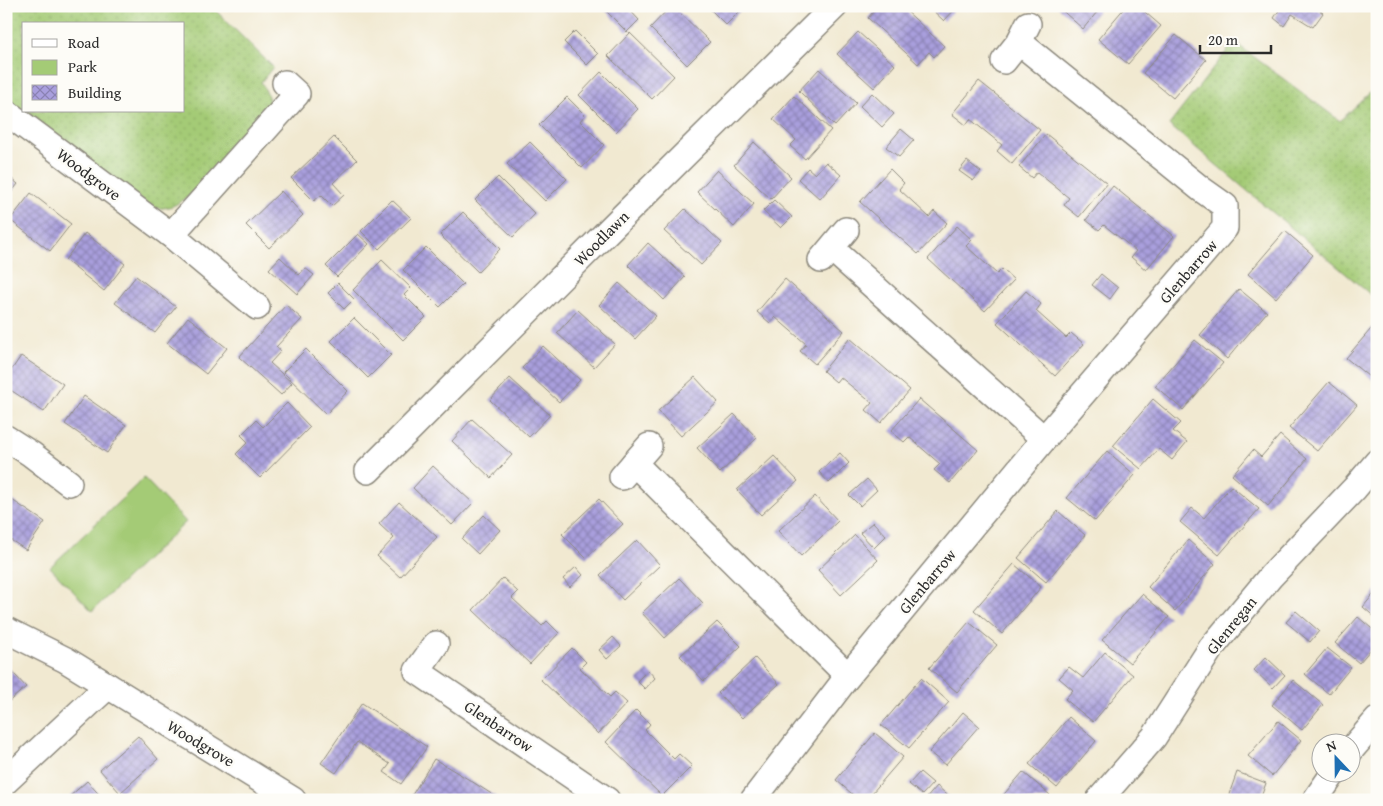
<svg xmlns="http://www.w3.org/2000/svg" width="1383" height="806" font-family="'Gentium Book Plus',serif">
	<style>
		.green { fill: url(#green-dots); stroke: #687b50; fill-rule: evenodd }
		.pitch { fill: #a4cb76; stroke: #687b50 }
		.building { fill: url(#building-cross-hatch) }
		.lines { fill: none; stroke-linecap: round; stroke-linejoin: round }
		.minor-casing { stroke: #8e8a7e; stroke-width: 28 }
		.minor { stroke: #fff; stroke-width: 25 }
		.labels { text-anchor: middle; stroke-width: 5; stroke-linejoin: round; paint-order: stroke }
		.street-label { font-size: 16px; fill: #2b2b2b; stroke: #fdfcf7 }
	</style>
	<defs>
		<pattern id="green-dots" width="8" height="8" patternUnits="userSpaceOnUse" patternTransform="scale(1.25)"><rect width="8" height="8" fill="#a4cb76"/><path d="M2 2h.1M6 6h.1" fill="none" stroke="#8dae66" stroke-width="1.8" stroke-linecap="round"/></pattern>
		<pattern id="building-cross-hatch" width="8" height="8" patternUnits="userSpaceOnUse" patternTransform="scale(1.25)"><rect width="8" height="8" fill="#a99fdd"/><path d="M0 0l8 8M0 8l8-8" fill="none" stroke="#8a82b3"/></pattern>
	</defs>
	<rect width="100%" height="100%" fill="#fdfcf7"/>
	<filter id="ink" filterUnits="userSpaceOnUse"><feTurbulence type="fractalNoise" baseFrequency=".02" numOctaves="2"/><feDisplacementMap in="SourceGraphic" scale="10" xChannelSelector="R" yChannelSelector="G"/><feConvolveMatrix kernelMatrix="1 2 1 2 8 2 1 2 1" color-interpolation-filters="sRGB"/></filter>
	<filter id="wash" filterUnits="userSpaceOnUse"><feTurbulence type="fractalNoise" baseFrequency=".0096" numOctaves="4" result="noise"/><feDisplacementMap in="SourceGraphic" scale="20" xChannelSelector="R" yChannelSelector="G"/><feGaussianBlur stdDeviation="1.12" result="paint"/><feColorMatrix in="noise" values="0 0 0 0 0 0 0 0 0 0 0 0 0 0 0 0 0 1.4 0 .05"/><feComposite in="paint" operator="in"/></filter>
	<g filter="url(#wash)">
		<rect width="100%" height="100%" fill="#f1e9d1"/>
		<g class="green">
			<path d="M6,6H211L273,67L261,82C270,98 271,101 265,118L188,197C174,206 170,209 153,208L6,100ZM24,24H184V111H24Z"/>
			<path d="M1234,42L1340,121L1377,86V300L1169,125Z"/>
		</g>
		<path class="pitch" d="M144,478L186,522L92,611L50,567Z"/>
		<g id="blocks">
			<g class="building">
				<path d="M604,6H626L639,20L627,32L603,8Z"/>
				<path d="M671,6H673L710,42L687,65L650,28Z"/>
				<path d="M707,6H745L726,25Z"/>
				<path d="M878,6H901L944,46L934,57L929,52L918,64L868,18Z"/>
				<path d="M928,6H958L944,21Z"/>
				<path d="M1057,6H1102L1083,29Z"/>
				<path d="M1126,6H1138L1161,26L1128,64L1098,39Z"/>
				<path d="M1282,6H1314L1323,13L1313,27L1292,14L1284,26L1274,18Z"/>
				<path d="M575,31L598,54L587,65L564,42Z"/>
				<path d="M858,32L895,65L874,88L837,54Z"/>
				<path d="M630,33L674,76L652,99L608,56Z"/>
				<path d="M1176,35L1206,60L1173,98L1143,73Z"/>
				<path d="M819,69L856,103L835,126L799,91Z"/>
				<path d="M601,72L638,109L616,132L579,95Z"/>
				<path d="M979,81L1040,130L1012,164L997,151L1002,145L970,119L966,125L952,114Z"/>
				<path d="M872,93L894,114L882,127L860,106Z"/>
				<path d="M794,96L831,130L805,159L790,146L796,140L773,119Z"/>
				<path d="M567,97L585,115L580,121L604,145L582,168L539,125Z"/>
				<path d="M901,129L914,140L899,157L886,147Z"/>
				<path d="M1046,134L1107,183L1079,217L1064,205L1069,198L1037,172L1032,178L1019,167Z"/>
				<path d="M334,137L357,160L333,183L344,195L332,206L321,195L314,201L291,178Z"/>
				<path d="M530,142L567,179L545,201L507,164Z"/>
				<path d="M754,142L791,177L771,199L734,165Z"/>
				<path d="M967,161L981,172L973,181L959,171Z"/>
				<path d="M826,162L841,175L820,199L798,179L808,168L815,174Z"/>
				<path d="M890,169L904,183L899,189L929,217L934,211L947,223L918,254L860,202Z"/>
				<path d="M717,170L754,204L734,227L697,192Z"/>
				<path d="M6,174L18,184L6,199Z"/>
				<path d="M498,177L535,214L513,237L475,200Z"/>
				<path d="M1113,186L1174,236L1146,270L1131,257L1136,251L1104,225L1099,230L1086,220Z"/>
				<path d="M281,191L303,215L269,248L246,225Z"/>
				<path d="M31,193L71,224L50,251L10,220Z"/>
				<path d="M392,200L411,218L379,249L361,231Z"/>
				<path d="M774,200L792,217L781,228L763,211Z"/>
				<path d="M685,209L722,243L701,265L664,231Z"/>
				<path d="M463,212L500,249L478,272L440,235Z"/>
				<path d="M957,226L972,240L966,246L997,274L1002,269L1014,280L985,311L928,259Z"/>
				<path d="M1285,231L1313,255L1276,298L1248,274Z"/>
				<path d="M85,233L125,264L104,291L65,260Z"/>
				<path d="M358,234L369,244L337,277L326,266Z"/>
				<path d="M648,243L685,277L664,300L628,265Z"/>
				<path d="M426,247L463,284L440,307L403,270Z"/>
				<path d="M280,257L299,275L305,268L314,275L297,294L269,269Z"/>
				<path d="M382,260L411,288L404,295L426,317L403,340L353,290Z"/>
				<path d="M1101,274L1118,288L1110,299L1092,285Z"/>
				<path d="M136,276L176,307L155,333L115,303Z"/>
				<path d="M785,279L844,331L815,364L800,351L806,344L775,317L770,323L757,312Z"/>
				<path d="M338,283L354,299L344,309L328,293Z"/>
				<path d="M619,283L656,316L635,339L599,305Z"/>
				<path d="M1239,289L1267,312L1227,359L1200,335Z"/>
				<path d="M1026,291L1041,304L1036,311L1066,338L1071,333L1084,344L1055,376L997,323Z"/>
				<path d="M286,305L302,319L276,347L281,351L270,363L292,383L281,395L239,357Z"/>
				<path d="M578,310L615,344L594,367L557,333Z"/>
				<path d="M188,317L227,348L206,374L167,343Z"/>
				<path d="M354,318L391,355L368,378L331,341Z"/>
				<path d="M1377,322V378L1374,381L1346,358Z"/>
				<path d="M850,338L910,390L881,423L866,410L872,403L840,377L836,382L823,371Z"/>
				<path d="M1195,340L1223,363L1183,410L1155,386Z"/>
				<path d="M543,346L580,380L559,402L522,368Z"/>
				<path d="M306,349L348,391L326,414L283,372Z"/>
				<path d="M21,356L63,384L44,412L6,387V378Z"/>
				<path d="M695,377L718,402L681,436L658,411Z"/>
				<path d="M510,378L550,415L529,437L490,400Z"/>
				<path d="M1329,382L1357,405L1317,451L1289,428Z"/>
				<path d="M84,396L126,425L107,453L65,424Z"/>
				<path d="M919,399L978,450L950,483L934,470L940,464L909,437L904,442L891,431Z"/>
				<path d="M1153,399L1181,423L1173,431L1187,442L1172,460L1159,449L1141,469L1113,446Z"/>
				<path d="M287,403L310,427L260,478L236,454L248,442L241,435L256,420L263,427Z"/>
				<path d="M734,414L757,438L720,473L697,448Z"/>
				<path d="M472,419L512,455L491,478L452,441Z"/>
				<path d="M1280,435L1307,459L1268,506L1232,475L1253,450L1261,457Z"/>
				<path d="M1107,451L1135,475L1095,521L1067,498Z"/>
				<path d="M840,453L849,463L829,483L819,472Z"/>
				<path d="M774,456L798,481L761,515L737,490Z"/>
				<path d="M433,466L473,503L452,525L413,488Z"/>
				<path d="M867,479L877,490L860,506L849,495Z"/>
				<path d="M1231,486L1259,509L1219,555L1180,522L1192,508L1204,518Z"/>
				<path d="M6,496L45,522L26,550L6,537Z"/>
				<path d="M815,496L838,521L801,556L778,531Z"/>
				<path d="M599,499L623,524L586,558L562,534Z"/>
				<path d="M399,502L437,537L400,577L377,556L394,538L379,524Z"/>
				<path d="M1058,511L1085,535L1046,582L1018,558Z"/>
				<path d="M484,515L500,530L478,554L462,539Z"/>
				<path d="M873,522L886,536L874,548L860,533Z"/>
				<path d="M855,535L878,560L841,595L818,570Z"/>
				<path d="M637,540L660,565L623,600L600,575Z"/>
				<path d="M1188,540L1215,564L1175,611L1148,587Z"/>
				<path d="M1014,564L1041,587L1002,634L974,610Z"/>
				<path d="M576,567L583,575L570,587L563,579Z"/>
				<path d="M503,578L518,592L512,598L542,626L547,621L559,633L530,664L473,610Z"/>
				<path d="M679,578L703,603L665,638L642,613Z"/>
				<path d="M1377,590V619L1363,607Z"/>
				<path d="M1142,594L1169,617L1130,663L1102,640Z"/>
				<path d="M1296,611L1319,631L1310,642L1286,622Z"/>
				<path d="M1358,617L1377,633V642L1359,663L1335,643Z"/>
				<path d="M717,622L741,646L704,681L680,656Z"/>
				<path d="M969,622L997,645L957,692L929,668Z"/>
				<path d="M613,637L621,646L607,659L599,650Z"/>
				<path d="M572,648L586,662L580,668L610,697L615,692L627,703L598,734L541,680Z"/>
				<path d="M1327,648L1351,667L1329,694L1305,674Z"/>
				<path d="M1105,652L1133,675L1093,722L1065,699L1073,690L1059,678L1069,667L1083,678Z"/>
				<path d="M1266,657L1285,675L1273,688L1254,670Z"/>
				<path d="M755,658L779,684L742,718L718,693Z"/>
				<path d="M6,665L26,687L6,704Z"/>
				<path d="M648,670L655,678L645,689L637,681Z"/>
				<path d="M921,678L949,702L909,748L881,725Z"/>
				<path d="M1293,680L1323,705L1302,730L1272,705Z"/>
				<path d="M362,703L427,747L401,784L384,772L390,764L357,742L336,773L321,763Z"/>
				<path d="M636,710L650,724L645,730L674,759L679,754L692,766L662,796L606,742Z"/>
				<path d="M963,712L979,726L945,765L929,752Z"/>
				<path d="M1069,717L1096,741L1057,788L1029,764Z"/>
				<path d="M1278,721L1301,740L1272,776L1248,756Z"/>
				<path d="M875,733L903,757L866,800H859L836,780Z"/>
				<path d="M138,736L158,759L120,793L100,770Z"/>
				<path d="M434,759L468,779L501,800H434L431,798L429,800H420L412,795Z"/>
				<path d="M920,772L933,783L922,795L909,784Z"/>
				<path d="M1023,772L1050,795L1046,800H999Z"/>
				<path d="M1237,772L1266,783L1260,800H1227Z"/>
				<path d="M87,781L104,800H66L68,798Z"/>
				<path d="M937,786L953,800H925Z"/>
			</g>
		</g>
	</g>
	<g filter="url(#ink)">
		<use href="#blocks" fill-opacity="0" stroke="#8e8a7e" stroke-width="1"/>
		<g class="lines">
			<defs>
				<g id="minor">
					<path d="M1004,61L1019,42L1028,24"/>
					<path d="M6,112L171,235L257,307"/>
					<path d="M171,235L297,94L285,83"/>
					<path d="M832,249L1044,439"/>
					<path d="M821,260L846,230"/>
					<path d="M6,438L31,454L69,483"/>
					<path d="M634,463L848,676"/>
					<path d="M368,471L617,222L835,6"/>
					<path d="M622,477L649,446"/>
					<path d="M6,630L66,660L293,800"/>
					<path d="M436,644L417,671L607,800"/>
					<path d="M1350,751L1377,720"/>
					<path d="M6,781L108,686"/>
					<path d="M753,800L848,676L1044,439L1225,228V206L1201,189L1019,42"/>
					<path d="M1099,800L1154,737L1211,648L1271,576L1355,488L1377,462"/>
					<path d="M1315,800L1333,774"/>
				</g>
			</defs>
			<use href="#minor" class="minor-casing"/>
			<use href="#minor" class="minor"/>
		</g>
	</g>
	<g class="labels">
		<g class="street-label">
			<text transform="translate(89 174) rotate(37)" y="6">Woodgrove</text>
			<text transform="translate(601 238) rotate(-45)" y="6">Woodlawn</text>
			<text transform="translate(1188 271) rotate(-49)" y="6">Glenbarrow</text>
			<text transform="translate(927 581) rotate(-50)" y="6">Glenbarrow</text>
			<text transform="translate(1231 625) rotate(-51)" y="6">Glenregan</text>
			<text transform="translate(499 726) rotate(34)" y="6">Glenbarrow</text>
			<text transform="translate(201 743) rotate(31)" y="6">Woodgrove</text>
		</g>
	</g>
	<rect width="1383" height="806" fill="none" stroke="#fdfcf7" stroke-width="25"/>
	<rect x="22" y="22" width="162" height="90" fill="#fdfcf7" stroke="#a9a8a5"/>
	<rect x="32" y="39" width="25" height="8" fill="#ffffff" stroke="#a9a8a5"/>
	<text x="68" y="48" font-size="15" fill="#2b2b2b">Road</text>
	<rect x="32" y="60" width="25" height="15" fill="#a4cb76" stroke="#a9a8a5"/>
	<text x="68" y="72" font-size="15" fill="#2b2b2b">Park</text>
	<rect x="32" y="85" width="25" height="15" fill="url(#building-cross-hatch)" stroke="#a9a8a5"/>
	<text x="68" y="98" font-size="15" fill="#2b2b2b">Building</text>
	<g transform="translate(1336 758) rotate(338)"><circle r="24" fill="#fdfcf7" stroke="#a9a8a5"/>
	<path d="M0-4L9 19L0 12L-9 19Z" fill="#1f6fb2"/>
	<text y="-8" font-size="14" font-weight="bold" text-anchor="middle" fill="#2b2b2b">N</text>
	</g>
	<path d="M1200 45v8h71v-8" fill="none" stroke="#2b2b2b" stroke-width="2.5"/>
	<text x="1208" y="45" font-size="15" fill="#2b2b2b" stroke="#fdfcf7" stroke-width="4" paint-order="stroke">20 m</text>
</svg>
